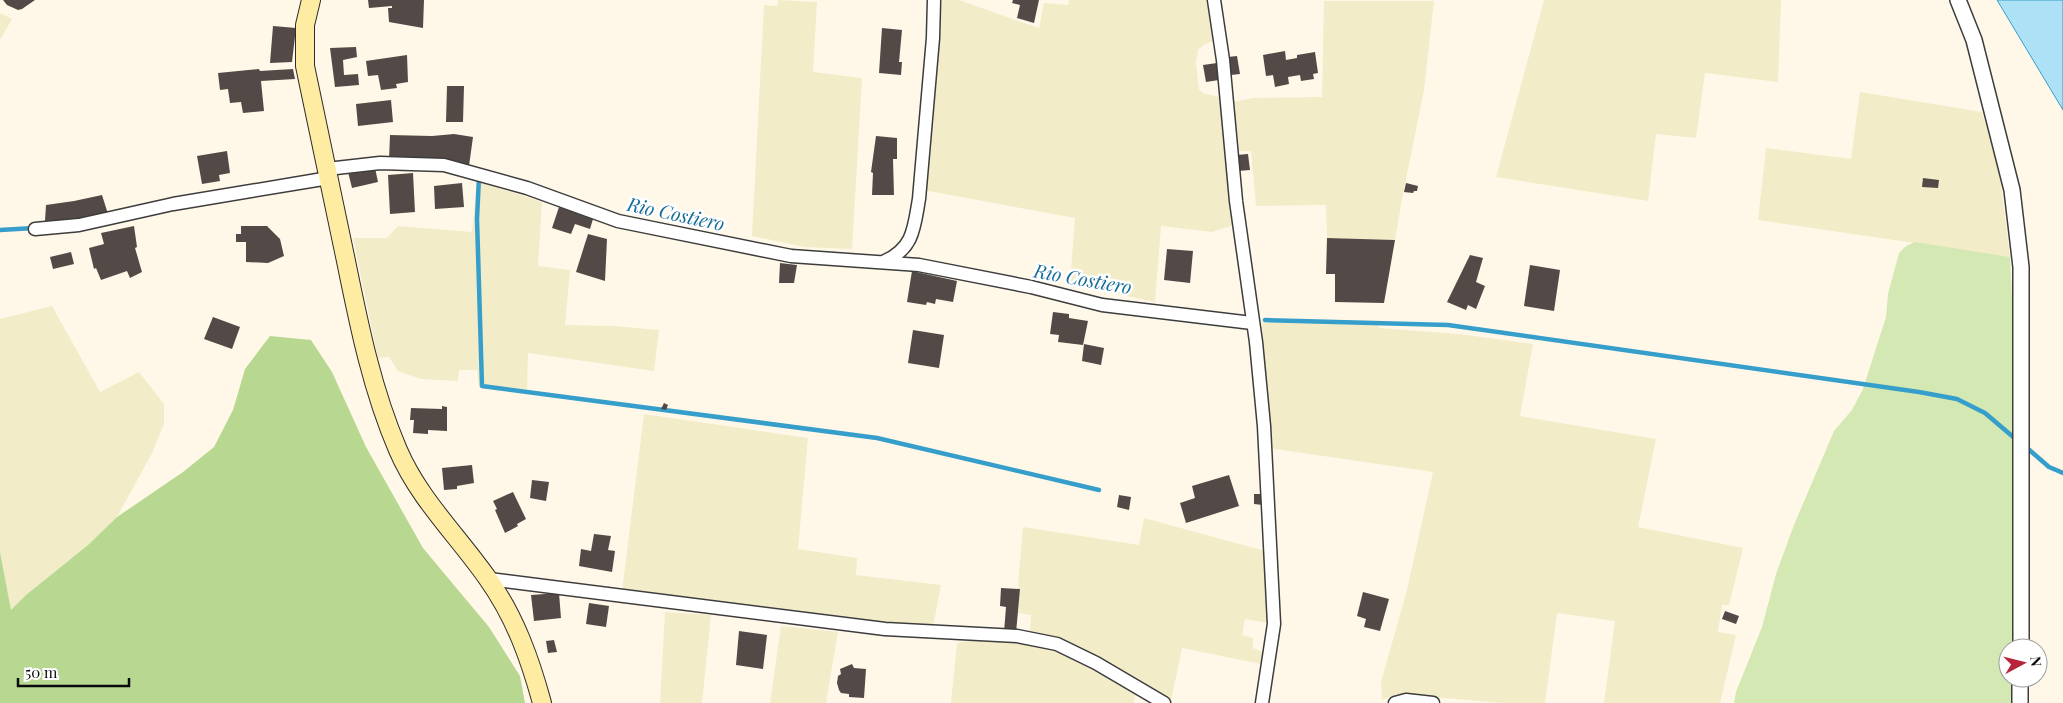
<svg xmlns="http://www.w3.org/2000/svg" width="2063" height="703" font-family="'Playfair Display',serif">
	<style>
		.farmland { fill: #f3ecc9 }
		.green { fill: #d3e8b3 }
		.forest { fill: #b8d892 }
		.water { fill: #ade1f5; stroke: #359ecb }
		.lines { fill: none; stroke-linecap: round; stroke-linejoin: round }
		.stream { stroke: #359ecb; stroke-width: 4.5 }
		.building { fill: #534a47 }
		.minor-casing { stroke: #3d3d3d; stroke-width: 15 }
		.tertiary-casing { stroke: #3d3d3d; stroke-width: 18 }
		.secondary-casing { stroke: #2c2c2c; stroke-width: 20 }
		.minor { stroke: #fff; stroke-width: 12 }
		.tertiary { stroke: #fff; stroke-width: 15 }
		.secondary { stroke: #ffeca3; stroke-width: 18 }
		.labels { text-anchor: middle; stroke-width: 5; stroke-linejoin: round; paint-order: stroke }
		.water-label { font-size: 19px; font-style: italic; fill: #166d99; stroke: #fff }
	</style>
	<rect width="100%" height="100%" fill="#fff8e8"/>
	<g class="farmland">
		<path d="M778,0L817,2L813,72L862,78L852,249L804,247L752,236L764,5L777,6Z"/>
		<path d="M942,0H959L1039,28L1044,3L1068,5L1069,0H1207L1214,41L1205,44L1198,50L1196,63L1199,89L1203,93L1223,98L1234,220L1231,226L1212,232L1161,226L1155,302L1070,284L1075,218L923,190Z"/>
		<path d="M1544,0H1781L1778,82L1705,73L1696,138L1656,134L1648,201L1496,177Z"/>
		<path d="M1324,1H1434L1424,90L1402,199L1395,240L1327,238L1326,205L1256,206L1251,151H1238L1239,144L1232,102L1253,98L1322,97Z"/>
		<path d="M0,13L12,19L0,40Z"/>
		<path d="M1860,92L1982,112L1999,168L2010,257L1758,220L1766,148L1851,159Z"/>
		<path d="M477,181L542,202L538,266L570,270L565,325L615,326L659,330L654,371L528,353L527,389L479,387L477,370H459L458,381L421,379L398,371L389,357L378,358L353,238H387L398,226L472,232Z"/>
		<path d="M52,306L100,392L139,372L164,404V424L151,455L117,517L88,545L26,595L11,611L0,552V319Z"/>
		<path d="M1262,319L1379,321V328L1460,334L1533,344L1520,416L1656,439L1638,527L1743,548L1729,605H1722L1718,632L1736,635L1720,703H1604L1615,621L1557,613L1545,703H1503L1397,694L1382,700L1381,682L1407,590L1433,472L1269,448Z"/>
		<path d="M644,414L808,438L798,549L857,558L856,575L941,585L933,627L852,622L622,592Z"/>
		<path d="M1144,518L1265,551L1268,623L1245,619L1242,635L1253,638V648L1263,652L1261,664L1182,648L1171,701L1064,640L1030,631L1031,615L1018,613L1020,589L1018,585L1023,527L1139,545Z"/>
		<path d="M665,612L711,615L702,703H660Z"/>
		<path d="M781,626L838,632L826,703H770Z"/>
		<path d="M983,639L1020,642L1046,648L1076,659L1135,695L1134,703H951L957,643Z"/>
	</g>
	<path class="green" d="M1915,242L2010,257L2013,318L2012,648H2008V678H2011V703H1734L1736,692L1762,627L1776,574L1794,525L1834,431L1852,410L1863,389L1886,317L1888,294L1899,253L1906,246Z"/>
	<path class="forest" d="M270,336L311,340L332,372L366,447L423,548L489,627L520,676L525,703H0V552L11,610L26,595L88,545L117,517L183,472L214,447L233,410L245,369Z"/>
	<path class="water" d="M1997,0H2063V110Z"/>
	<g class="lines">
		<g class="stream">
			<path d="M479,177L477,219L482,386L877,438L1099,490"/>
			<path d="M0,230L34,228"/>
			<path d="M1265,320L1448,325L1919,392L1957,399L1985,413L2018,441"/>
			<path d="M2026,447L2049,467L2063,473"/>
		</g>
	</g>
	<g class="building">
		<path d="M3,0H35L22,9L18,10L7,5Z"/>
		<path d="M368,0H424L423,28L389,22L388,8H392V6L369,8Z"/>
		<path d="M1013,0H1039L1034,23L1017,18L1020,5L1012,3Z"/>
		<path d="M273,26L296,28L292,62L270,63Z"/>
		<path d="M882,28L902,30L899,62H902L901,75L879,73Z"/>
		<path d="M356,47L357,57L343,60L344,75L358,74L359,85L335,87L330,48Z"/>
		<path d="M1285,51L1286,60L1297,58V55L1315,52L1318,73L1313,74L1314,79L1301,81L1300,75L1288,77L1289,84L1275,87L1273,75L1266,76L1263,55Z"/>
		<path d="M407,55L408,82L396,84L397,88L381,90L378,75L368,76L366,61Z"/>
		<path d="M1237,56L1240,74L1231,75L1228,57Z"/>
		<path d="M1217,63L1219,80L1206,82L1203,65Z"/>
		<path d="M259,69L260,71L293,69L295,79L261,81L264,111L243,113L241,102L230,103L228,89L220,90L218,73Z"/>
		<path d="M447,86H464L463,122H446Z"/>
		<path d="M391,100L393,122L358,126L356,104Z"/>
		<path d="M454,134L473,137L469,166L389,160L390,135L432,136Z"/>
		<path d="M876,136L897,138V159H893L894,195H872L873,173L871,172Z"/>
		<path d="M227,151L230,173L219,175L220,181L202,184L197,156Z"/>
		<path d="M1248,154L1250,170L1238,171L1236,155Z"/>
		<path d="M375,168L378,182L352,188L348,172Z"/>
		<path d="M413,173L415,212L390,214L388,175Z"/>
		<path d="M1923,178L1939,180L1938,188L1922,187Z"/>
		<path d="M462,183L464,207L435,209L434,186Z"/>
		<path d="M1406,183L1418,186L1417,191H1414L1413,193L1404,192Z"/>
		<path d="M102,195L108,214L79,219L45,221L46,205L74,201Z"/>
		<path d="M559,207L593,219L590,229L575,224L571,234L552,228Z"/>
		<path d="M134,226L137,247L135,248L142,272L130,278L127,271L101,280L96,268L94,269L89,248L104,244L101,233Z"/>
		<path d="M241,226H267L280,239L284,256L268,263L246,262V242H236V234H241Z"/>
		<path d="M588,234L607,239L605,281L576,272Z"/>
		<path d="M1327,238L1395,240L1384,303L1335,302V274H1326Z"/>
		<path d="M1167,249L1193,251L1190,283L1164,280Z"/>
		<path d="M71,252L74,264L53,269L50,257Z"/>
		<path d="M1470,255L1483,258L1476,282L1485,286L1476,309L1468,305L1466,310L1447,302Z"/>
		<path d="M780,263L797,265L794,283H779Z"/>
		<path d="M1530,265L1560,270L1554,311L1524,306Z"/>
		<path d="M912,271L957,281L953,302L936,299L935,304L927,302L926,305L907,302Z"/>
		<path d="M1053,312L1069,314V318L1088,321L1083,345L1058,342L1059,335L1050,334Z"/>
		<path d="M213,317L240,327L232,349L204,339Z"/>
		<path d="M913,330L944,335L939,368L908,363Z"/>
		<path d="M1084,344L1104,348L1101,365L1082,361Z"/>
		<path d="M664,403L668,405L666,410L661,409Z"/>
		<path d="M442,406L447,407V431L428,430V434L413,433L414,420H410L411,408L442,409Z"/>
		<path d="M472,465L474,483L457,486V489L444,490L442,468Z"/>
		<path d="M1229,475L1239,506L1186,523L1180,503L1195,498L1192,486Z"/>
		<path d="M532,480L549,482L546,501L530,498Z"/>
		<path d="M513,492L526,519L517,524L518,526L505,533L495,510L497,509L493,501Z"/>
		<path d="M1254,494H1264L1263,505L1254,504Z"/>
		<path d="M1119,495L1131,497L1129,510L1117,507Z"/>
		<path d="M594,534L611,536L608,550L615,551L612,572L579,566L581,549L591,551Z"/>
		<path d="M1001,588L1020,589L1016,633L1004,632L1006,607L1000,606Z"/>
		<path d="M1363,592L1389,599L1380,631L1364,627L1366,619L1357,616Z"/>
		<path d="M559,593L561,618L534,621L531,595Z"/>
		<path d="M589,603L609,606L606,627L586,624Z"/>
		<path d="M1725,611L1739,616L1736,624L1722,619Z"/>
		<path d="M739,631L767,635L763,669L736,665Z"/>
		<path d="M554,640L557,652L548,653L546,641Z"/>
		<path d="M852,664L854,668L866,669L864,698L849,697V694L841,693L839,690L837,683L838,676L841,674L840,669Z"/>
	</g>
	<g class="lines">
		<defs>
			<g id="minor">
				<path d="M1214,0L1223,60L1236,201L1256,342L1264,426L1274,624L1262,703"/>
				<path d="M327,169L380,163L444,165L527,188L618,221L791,256L919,265L1031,287L1102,305L1252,323"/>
				<path d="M35,229L79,225L173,204L329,178"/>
				<path d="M885,261C914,248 914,227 919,199L933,38L934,0"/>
				<path d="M489,579L885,629L1017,636L1057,644L1096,663L1164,703"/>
				<path d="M1395,703L1406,700L1433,703"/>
			</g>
			<g id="tertiary">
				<path d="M1958,0L1974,40L2012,190L2021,267V648"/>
				<path d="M2020,703V678"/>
			</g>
			<path id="secondary" d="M311,0L305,25V66C319,131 332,196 346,261C359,325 372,390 398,450C419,499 458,536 488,579C515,617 530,659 542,703"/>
		</defs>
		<use href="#minor" class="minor-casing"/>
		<use href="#tertiary" class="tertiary-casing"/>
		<use href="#secondary" class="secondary-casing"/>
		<use href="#minor" class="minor"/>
		<use href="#tertiary" class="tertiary"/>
		<use href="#secondary" class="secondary"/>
	</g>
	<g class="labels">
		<g class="water-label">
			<text transform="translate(676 214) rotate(12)" y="7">Rio Costiero</text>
			<text transform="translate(1083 279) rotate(10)" y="7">Rio Costiero</text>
		</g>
	</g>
	<g transform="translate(2023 663) rotate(83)"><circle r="24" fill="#ffffff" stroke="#9d9d9d"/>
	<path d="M0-4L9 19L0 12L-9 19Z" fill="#b8253a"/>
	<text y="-8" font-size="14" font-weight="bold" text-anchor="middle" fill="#0a0a0a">N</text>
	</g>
	<path d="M18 678v8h111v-8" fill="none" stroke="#0a0a0a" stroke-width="2.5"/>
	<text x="25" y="678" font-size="15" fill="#0a0a0a" stroke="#ffffff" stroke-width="4" paint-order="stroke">50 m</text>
</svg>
